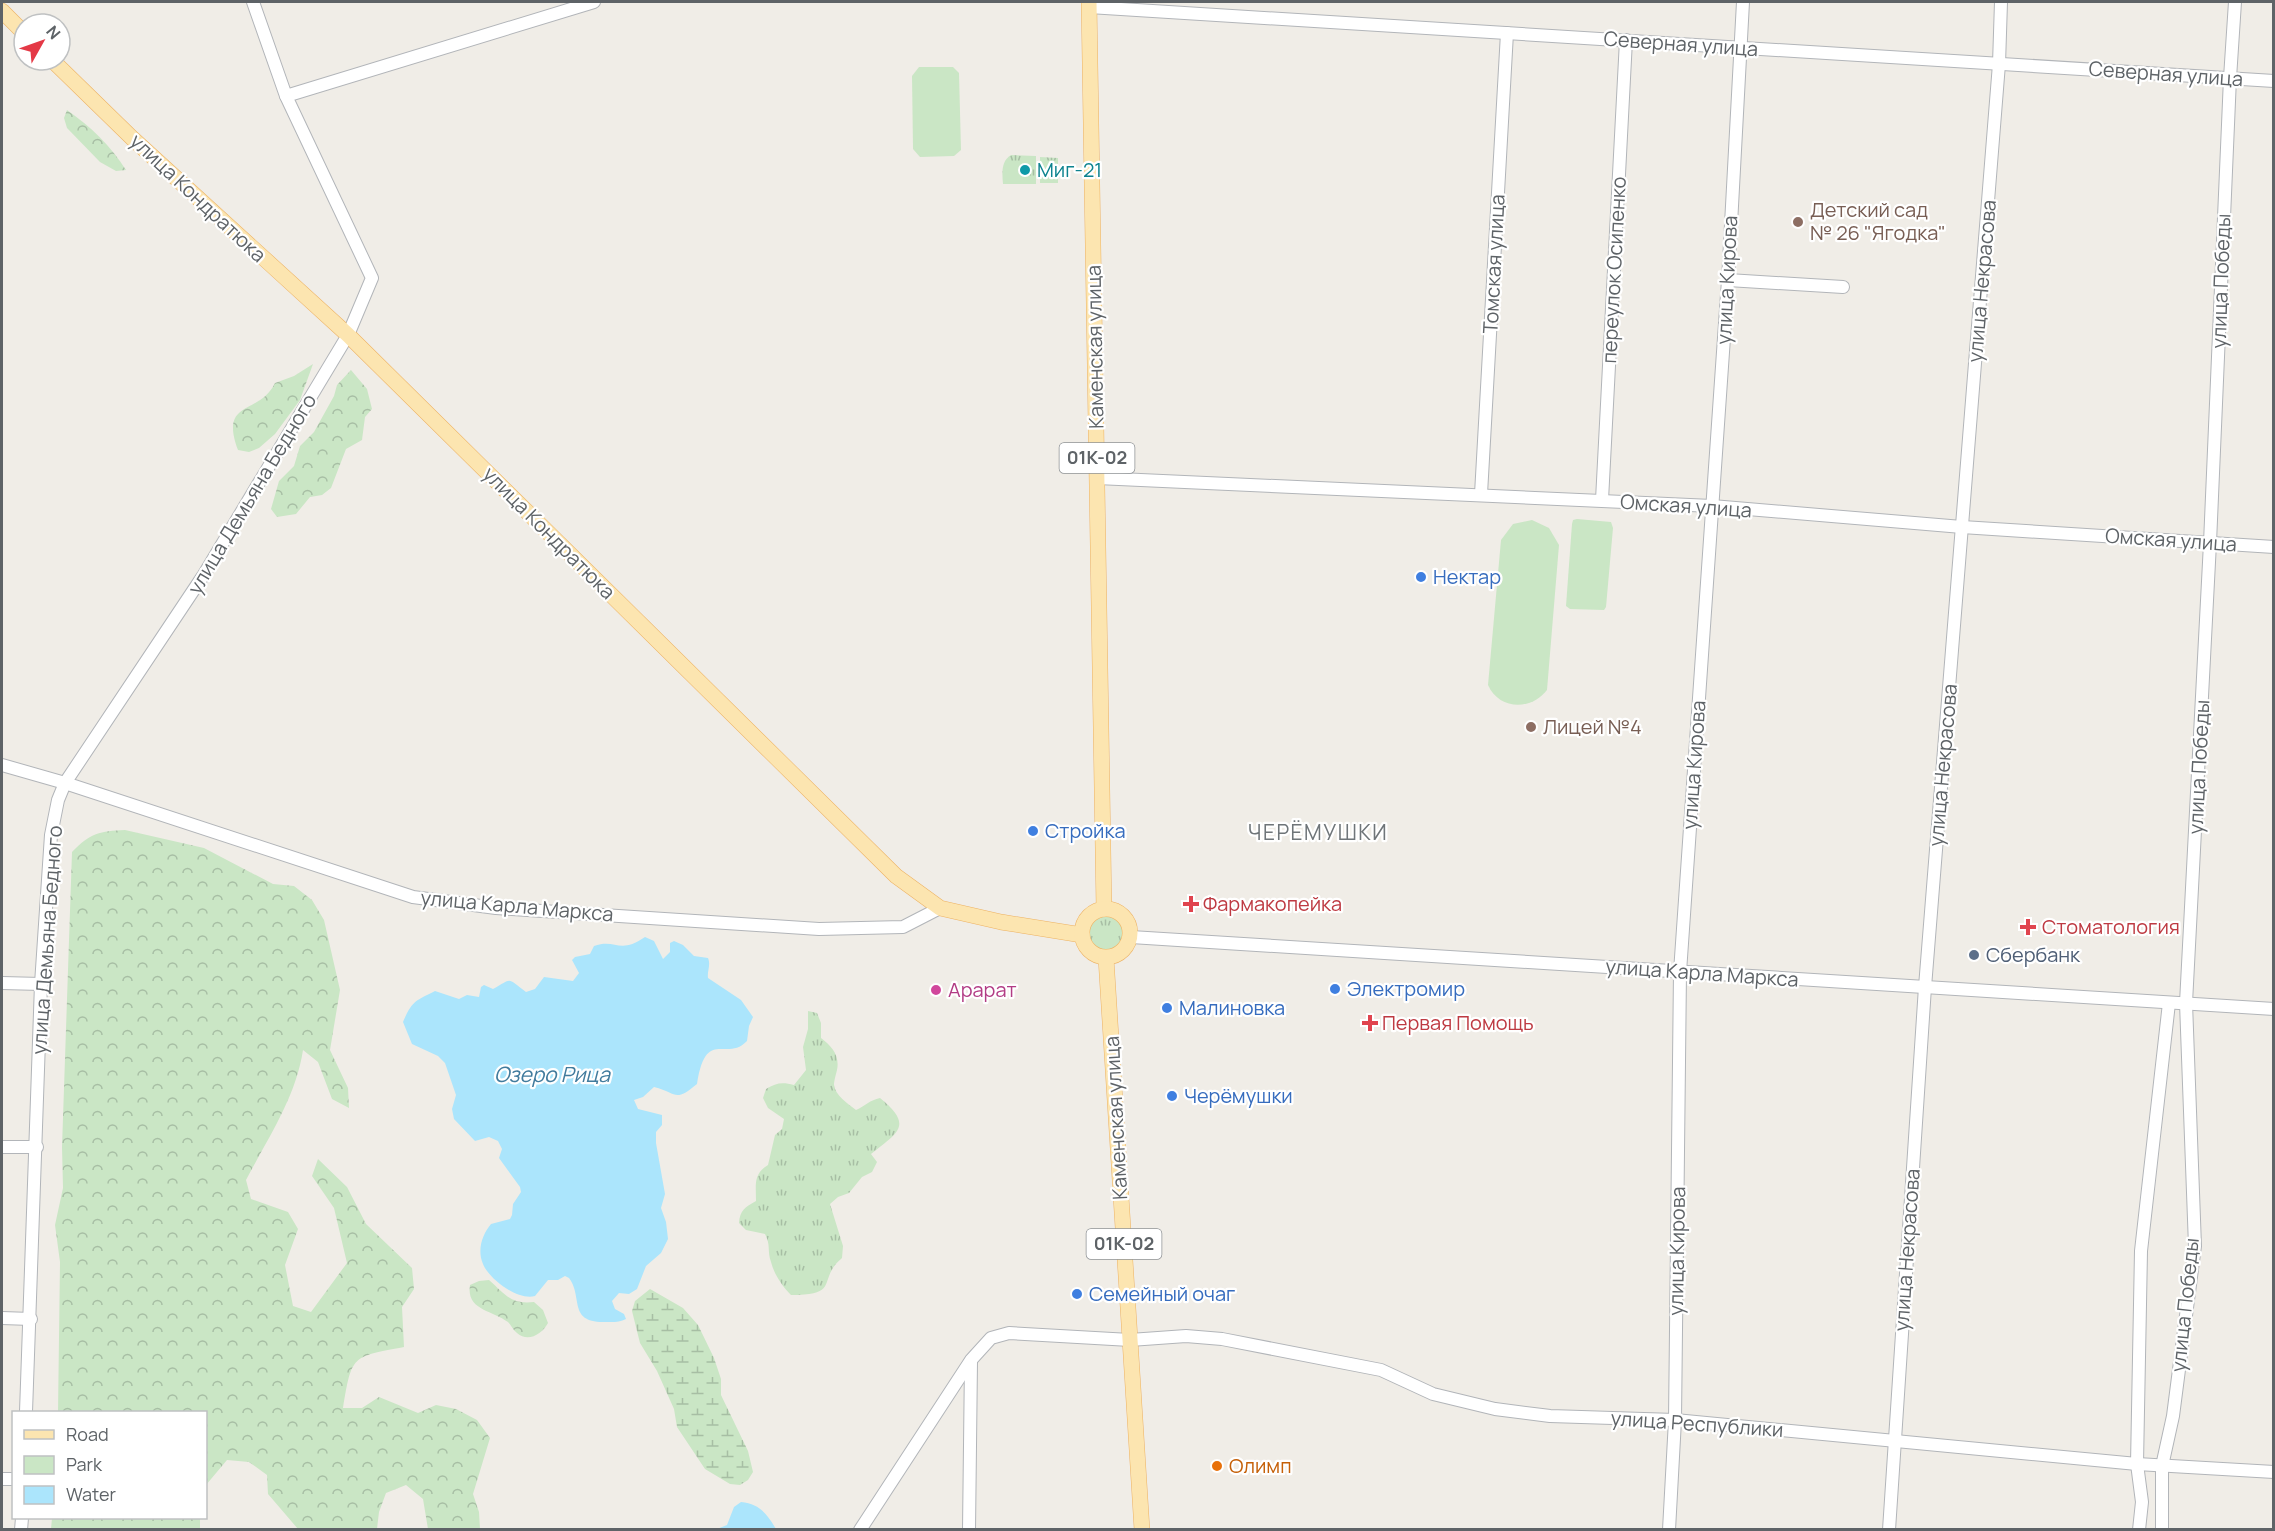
<svg xmlns="http://www.w3.org/2000/svg" width="2275" height="1531" font-family="Manrope,sans-serif">
	<style>
		.grass { fill: url(#grass-tufts) }
		.forest { fill: url(#forest-crowns) }
		.wetland { fill: url(#wetland-marsh) }
		.park { fill: #cae6c5 }
		.water { fill: #abe5fc }
		.lines { fill: none; stroke-linecap: round; stroke-linejoin: round }
		.minor-casing { stroke: #b2b5b9; stroke-width: 14 }
		.major-casing { stroke: #edb263; stroke-width: 16 }
		.minor { stroke: #fff; stroke-width: 12 }
		.major { stroke: #fce5b0; stroke-width: 15 }
		.culture-dot { fill: #0f9aa8; stroke: #fff; stroke-width: 2 }
		.education-dot { fill: #8d6e63; stroke: #fff; stroke-width: 2 }
		.shop-dot { fill: #3f7fe0; stroke: #fff; stroke-width: 2 }
		.health-dot { fill: #e0444e; stroke: #fff; stroke-width: 2 }
		.service-dot { fill: #5c6f8a; stroke: #fff; stroke-width: 2 }
		.hotel-dot { fill: #d1479c; stroke: #fff; stroke-width: 2 }
		.food-dot { fill: #e8710a; stroke: #fff; stroke-width: 2 }
		.labels { text-anchor: middle; stroke-width: 4.5; stroke-linejoin: round; paint-order: stroke }
		.shield { fill: #fff; stroke: #8e9295; stroke-width: 1.5 }
		.shield-label { font-size: 18px; font-weight: bold; fill: #5e6367 }
		.street-label { font-size: 20px; fill: #5e6367; stroke: #fff }
		.culture-label { font-size: 20px; fill: #0d838f; stroke: #fff; text-anchor: start }
		.education-label { font-size: 20px; fill: #785e54; stroke: #fff; text-anchor: start }
		.shop-label { font-size: 20px; fill: #366cbe; stroke: #fff; text-anchor: start }
		.health-label { font-size: 20px; fill: #be3a42; stroke: #fff; text-anchor: start }
		.service-label { font-size: 20px; fill: #4e5e75; stroke: #fff; text-anchor: start }
		.hotel-label { font-size: 20px; fill: #b23c85; stroke: #fff; text-anchor: start }
		.food-label { font-size: 20px; fill: #c56008; stroke: #fff; text-anchor: start }
		.neighbourhood-label { font-size: 21px; letter-spacing: 1.5px; fill: #6f7579; stroke: #fff }
		.water-label { font-size: 21px; font-style: italic; fill: #417b9d; stroke: #fff }
	</style>
	<defs>
		<pattern id="grass-tufts" width="24" height="20" patternUnits="userSpaceOnUse" patternTransform="scale(1.5)"><rect width="24" height="20" fill="#cae6c5"/><path d="M3 7l-1-3M5 7V3M7 7l1-3M15 17l-1-3M17 17v-4M19 17l1-3" fill="none" stroke="#a7bea4"/></pattern>
		<pattern id="forest-crowns" width="20" height="18" patternUnits="userSpaceOnUse" patternTransform="scale(1.5)"><rect width="20" height="18" fill="#cae6c5"/><path d="M2 6a3 3 0 1 1 6 0M12 15a3 3 0 1 1 6 0" fill="none" stroke="#a7bea4"/></pattern>
		<pattern id="wetland-marsh" width="20" height="14" patternUnits="userSpaceOnUse" patternTransform="scale(1.5)"><rect width="20" height="14" fill="#cae6c5"/><path d="M1 5h8M5 5V1M11 12h8M15 12V8" fill="none" stroke="#a7bea4"/></pattern>
	</defs>
	<rect width="100%" height="100%" fill="#f0ede7"/>
	<g class="grass">
		<path d="M1011,155L1036,156V184H1003C1002,173 1001,161 1011,155Z"/>
		<path d="M1040,157L1058,158V183H1040Z"/>
		<circle cx="1107" cy="933" r="21"/>
		<path d="M808,1011L817,1013L821,1023V1038C832,1046 840,1056 837,1070C836,1074 834,1081 834,1085C835,1095 848,1104 856,1110C865,1106 870,1100 880,1098C914,1126 898,1132 871,1154L877,1162L872,1172L862,1177L849,1193L838,1197L830,1204L843,1246L842,1258C816,1280 842,1295 791,1295C782,1286 774,1274 771,1262C767,1251 771,1245 765,1234L746,1230L739,1223C740,1210 745,1207 756,1201C756,1185 753,1174 768,1165L775,1135L782,1129L784,1119L768,1108L763,1098L766,1089C776,1083 782,1082 794,1085L806,1070L803,1047L808,1029Z"/>
	</g>
	<g class="forest">
		<path d="M67,110C91,127 110,145 126,170L116,171L100,162L67,128L64,118Z"/>
		<path d="M313,364L300,400L275,434L259,448L249,452L238,450C219,399 259,416 275,383L294,376Z"/>
		<path d="M351,370L367,389L372,409L365,417L362,440L346,449L331,488L322,495L310,497L296,514L277,517L271,509L279,481L294,466L300,446L314,432L334,396L337,385Z"/>
		<path d="M125,830L204,848L273,884L294,886L312,900L324,920L340,990L330,1050L348,1088L349,1108L332,1099L318,1062L303,1050C296,1097 268,1138 246,1180L251,1199L288,1212L298,1229L285,1265L293,1306L311,1312L347,1263L334,1208L312,1176L318,1159L347,1187L366,1224L412,1268L414,1289L402,1307L404,1347C351,1357 352,1355 343,1408H362L379,1397L418,1413L436,1405L456,1409L477,1420L490,1438L473,1494L479,1512L480,1529H428L423,1499L406,1485L386,1493L379,1512L377,1529H298L268,1494L267,1475L249,1462L227,1460L206,1485V1412H58L60,1262L55,1225L63,1188L62,1147L72,852C90,833 100,831 125,830Z"/>
		<path d="M489,1280C505,1294 511,1305 534,1302L543,1310L548,1323C542,1334 528,1343 517,1333C513,1330 511,1325 508,1322C492,1310 466,1310 470,1285L479,1281Z"/>
		<path d="M52,1518H200V1529H51Z"/>
	</g>
	<path class="wetland" d="M650,1289L683,1308L698,1325L714,1358L721,1379V1395L748,1451L753,1472L748,1480L740,1485L730,1484L705,1469L677,1427L674,1409L657,1371L640,1343L632,1311L635,1301Z"/>
	<g class="park">
		<path d="M919,67H953L959,73L961,150L954,156L920,157L913,149L912,76Z"/>
		<path d="M1577,519L1611,522L1613,528L1606,607L1604,610L1570,609L1566,606L1572,524L1573,520Z"/>
		<path d="M1532,520L1549,528L1559,545L1547,690C1531,711 1499,710 1488,685L1501,540L1513,524Z"/>
	</g>
	<g class="water">
		<path d="M645,937L654,941L663,959L670,952V943L674,941L683,945L694,956L708,958C711,965 707,971 708,978L741,1000L753,1017L749,1026L747,1041C726,1063 706,1026 697,1084C674,1103 678,1093 654,1087L643,1097L634,1100L638,1109L662,1115V1125L656,1132V1143L665,1194L661,1208L666,1222L668,1239L661,1253L646,1266L637,1289L629,1294L619,1293L612,1301L615,1309L624,1314L626,1319C619,1323 611,1322 603,1322C568,1322 583,1296 569,1278L565,1276L558,1280H548L535,1296C518,1301 489,1279 483,1264C477,1250 482,1235 491,1224L510,1219L512,1215L513,1204L521,1192L520,1187L499,1158L502,1149L498,1141L489,1137L475,1141L454,1119L452,1109L456,1095L445,1063L438,1056L412,1044L403,1022C412,1001 415,1001 435,991L459,999L467,995L479,997L481,987L484,985L493,989C513,978 506,977 526,992L535,989L544,977L573,981L579,973L572,960L575,957L590,954L594,946C616,938 619,955 645,937Z"/>
		<path d="M741,1502C760,1504 767,1514 776,1529H717L727,1525L734,1507Z"/>
	</g>
	<g class="lines">
		<defs>
			<g id="minor">
				<path d="M1089,7L2274,81"/>
				<path d="M286,96L594,2"/>
				<path d="M1728,280L1843,287"/>
				<path d="M1097,478L1712,506L1962,527L2274,547"/>
				<path d="M1481,494L1507,33"/>
				<path d="M1602,500L1626,40"/>
				<path d="M2,765L65,783L413,897L496,908L819,929L903,927L940,908"/>
				<path d="M1131,937L2274,1009"/>
				<path d="M2,983L41,984"/>
				<path d="M2,1147H37"/>
				<path d="M2,1318L31,1319"/>
				<path d="M26,1412L41,984L51,835L58,800L65,783L203,576L348,335L372,278L286,96L253,2"/>
				<path d="M2,1479H14"/>
				<path d="M21,1530L22,1518"/>
				<path d="M860,1530L971,1360L991,1338L1009,1333L1130,1340L1186,1336L1222,1339L1381,1370L1433,1394L1495,1409L1550,1416L1675,1420L2137,1464L2274,1472"/>
				<path d="M969,1530L971,1361"/>
				<path d="M1669,1530L1675,1420L1680,972L1728,280L1743,2"/>
				<path d="M1889,1530L1925,987L1999,64L2001,2"/>
				<path d="M2139,1530L2142,1502L2137,1464L2141,1251L2169,1003"/>
				<path d="M2162,1530V1466L2173,1416L2195,1246L2186,1003L2210,543L2230,78L2235,2"/>
			</g>
			<g id="major">
				<path d="M1089,2L1104,909"/>
				<path d="M2,11L24,33"/>
				<path d="M52,60L132,138L348,335L896,876L940,908L1001,922L1082,935"/>
				<circle cx="1106" cy="933" r="24"/>
				<path d="M1106,958L1142,1530"/>
			</g>
		</defs>
		<use href="#minor" class="minor-casing"/>
		<use href="#major" class="major-casing"/>
		<use href="#minor" class="minor"/>
		<use href="#major" class="major"/>
	</g>
	<circle class="culture-dot" cx="1025" cy="170" r="6"/>
	<g class="education-dot">
		<circle cx="1798" cy="222" r="6"/>
		<circle cx="1531" cy="727" r="6"/>
	</g>
	<g class="shop-dot">
		<circle cx="1421" cy="577" r="6"/>
		<circle cx="1033" cy="831" r="6"/>
		<circle cx="1335" cy="989" r="6"/>
		<circle cx="1167" cy="1008" r="6"/>
		<circle cx="1172" cy="1096" r="6"/>
		<circle cx="1077" cy="1294" r="6"/>
	</g>
	<g class="health-dot">
		<path d="M1188 895h6v6h6v6h-6v6h-6v-6h-6v-6h6z"/>
		<path d="M2025 918h6v6h6v6h-6v6h-6v-6h-6v-6h6z"/>
		<path d="M1367 1014h6v6h6v6h-6v6h-6v-6h-6v-6h6z"/>
	</g>
	<circle class="service-dot" cx="1974" cy="955" r="6"/>
	<circle class="hotel-dot" cx="936" cy="990" r="6"/>
	<circle class="food-dot" cx="1217" cy="1466" r="6"/>
	<g class="labels">
		<g class="shield">
			<rect x="1059.5" y="443" width="75" height="30" rx="4.5"/>
			<rect x="1086.5" y="1229" width="75" height="30" rx="4.5"/>
		</g>
		<g class="shield-label">
			<text x="1097" y="464">01К-02</text>
			<text x="1124" y="1250">01К-02</text>
		</g>
		<g class="street-label">
			<text transform="translate(1681 44) rotate(4)" y="7">Северная улица</text>
			<text transform="translate(2166 74) rotate(4)" y="7">Северная улица</text>
			<text transform="translate(198 198) rotate(43)" y="7">улица Кондратюка</text>
			<text transform="translate(1494 264) rotate(-87)" y="7">Томская улица</text>
			<text transform="translate(1614 270) rotate(-87)" y="7">переулок Осипенко</text>
			<text transform="translate(1727 280) rotate(-87)" y="7">улица Кирова</text>
			<text transform="translate(1982 281) rotate(-85)" y="7">улица Некрасова</text>
			<text transform="translate(2221 281) rotate(-88)" y="7">улица Победы</text>
			<text transform="translate(1095 347) rotate(-91)" y="7">Каменская улица</text>
			<text transform="translate(252 494) rotate(-59)" y="7">улица Демьяна Бедного</text>
			<text transform="translate(1686 506) rotate(4)" y="7">Омская улица</text>
			<text transform="translate(549 533) rotate(45)" y="7">улица Кондратюка</text>
			<text transform="translate(2171 540) rotate(4)" y="7">Омская улица</text>
			<text transform="translate(1694 765) rotate(-86)" y="7">улица Кирова</text>
			<text transform="translate(1943 765) rotate(-85)" y="7">улица Некрасова</text>
			<text transform="translate(2199 767) rotate(-87)" y="7">улица Победы</text>
			<text transform="translate(517 906) rotate(5)" y="7">улица Карла Маркса</text>
			<text transform="translate(47 940) rotate(-86)" y="7">улица Демьяна Бедного</text>
			<text transform="translate(1702 973) rotate(4)" y="7">улица Карла Маркса</text>
			<text transform="translate(1116 1118) rotate(-93)" y="7">Каменская улица</text>
			<text transform="translate(1907 1250) rotate(-86)" y="7">улица Некрасова</text>
			<text transform="translate(1677 1251) rotate(-89)" y="7">улица Кирова</text>
			<text transform="translate(2185 1305) rotate(-84)" y="7">улица Победы</text>
			<text transform="translate(1697 1424) rotate(4)" y="7">улица Республики</text>
		</g>
		<g class="culture-label">
			<text x="1037" y="177">Миг-21</text>
		</g>
		<g class="education-label">
			<text x="1810" y="217">Детский сад<tspan x="1810" dy="23">№ 26 "Ягодка"</tspan></text>
			<text x="1543" y="734">Лицей №4</text>
		</g>
		<g class="shop-label">
			<text x="1433" y="584">Нектар</text>
			<text x="1045" y="838">Стройка</text>
			<text x="1347" y="996">Электромир</text>
			<text x="1179" y="1015">Малиновка</text>
			<text x="1184" y="1103">Черёмушки</text>
			<text x="1089" y="1301">Семейный очаг</text>
		</g>
		<g class="health-label">
			<text x="1203" y="911">Фармакопейка</text>
			<text x="2042" y="934">Стоматология</text>
			<text x="1382" y="1030">Первая Помощь</text>
		</g>
		<g class="service-label">
			<text x="1986" y="962">Сбербанк</text>
		</g>
		<g class="hotel-label">
			<text x="948" y="997">Арарат</text>
		</g>
		<g class="food-label">
			<text x="1229" y="1473">Олимп</text>
		</g>
		<g class="neighbourhood-label">
			<text x="1318" y="840">ЧЕРЁМУШКИ</text>
		</g>
		<g class="water-label">
			<text x="552" y="1082">Озеро Рица</text>
		</g>
	</g>
	<rect width="2275" height="1531" fill="none" stroke="#5e6367" stroke-width="6"/>
	<rect x="12" y="1411" width="195" height="108" fill="#ffffff" stroke="#bfc1c2" stroke-width="1.5"/>
	<rect x="24" y="1430" width="30" height="9" fill="#fce5b0" stroke="#bfc1c2" stroke-width="1.5"/>
	<text x="66" y="1441" font-size="18" fill="#5e6367">Road</text>
	<rect x="24" y="1456" width="30" height="18" fill="#cae6c5" stroke="#bfc1c2" stroke-width="1.5"/>
	<text x="66" y="1471" font-size="18" fill="#5e6367">Park</text>
	<rect x="24" y="1486" width="30" height="18" fill="#abe5fc" stroke="#bfc1c2" stroke-width="1.5"/>
	<text x="66" y="1501" font-size="18" fill="#5e6367">Water</text>
	<g transform="translate(42 42) rotate(50)"><circle r="28" fill="#ffffff" stroke="#bfc1c2" stroke-width="1.5"/>
	<path d="M0-4.5L10 22L0 15L-10 22Z" fill="#e43946"/>
	<text y="-9" font-size="16" font-weight="bold" text-anchor="middle" fill="#5e6367">N</text>
	</g>
</svg>
